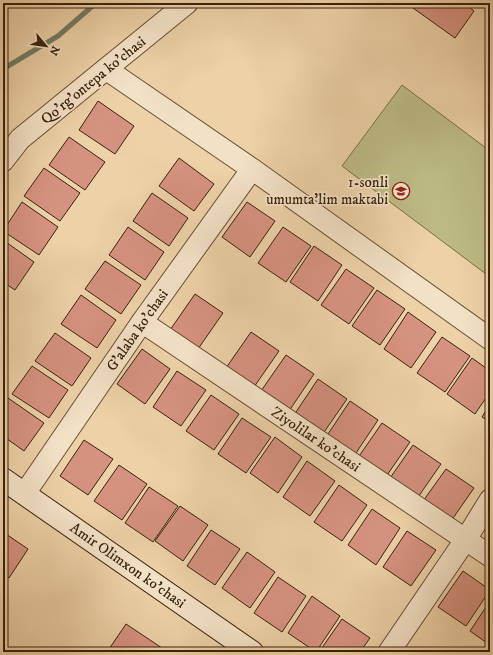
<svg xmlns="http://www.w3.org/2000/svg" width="493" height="655" font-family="'IM FELL DW Pica',serif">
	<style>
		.green { fill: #bcba84; stroke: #7b6e48 }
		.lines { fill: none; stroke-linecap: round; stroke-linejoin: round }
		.stream { stroke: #747b67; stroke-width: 5 }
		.building { fill: #d69280; stroke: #3a220c }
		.street-casing { stroke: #674e33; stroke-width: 23 }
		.secondary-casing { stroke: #3a220c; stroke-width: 24 }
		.street { stroke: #f3e1c6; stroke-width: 21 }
		.secondary { stroke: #f3e1c6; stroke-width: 22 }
		.labels { text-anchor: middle; stroke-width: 3.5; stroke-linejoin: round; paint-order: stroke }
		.street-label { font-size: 15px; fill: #3a220c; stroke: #f3e1c6 }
		.poi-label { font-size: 15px; fill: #3a220c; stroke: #f3e1c6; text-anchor: end }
	</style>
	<rect width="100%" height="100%" fill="#edd1a7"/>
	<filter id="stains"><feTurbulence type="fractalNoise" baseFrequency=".005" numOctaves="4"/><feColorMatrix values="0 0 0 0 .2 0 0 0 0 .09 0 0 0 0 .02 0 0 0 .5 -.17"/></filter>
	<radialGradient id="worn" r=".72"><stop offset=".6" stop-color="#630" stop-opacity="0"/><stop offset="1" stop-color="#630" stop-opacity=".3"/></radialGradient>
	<path class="green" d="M402,85L490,151V270L486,274L342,166Z"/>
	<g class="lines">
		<path class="stream" d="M3,69L58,36L96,3"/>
	</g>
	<g class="building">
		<path d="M406,3H464L474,11L455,38Z"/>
		<path d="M98,101L134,126L115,154L79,130Z"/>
		<path d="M69,137L105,162L85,190L49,165Z"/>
		<path d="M179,158L214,184L194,211L159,186Z"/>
		<path d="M44,168L80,193L60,221L24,196Z"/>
		<path d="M152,193L188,218L169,246L133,221Z"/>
		<path d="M22,202L58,227L39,255L3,231Z"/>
		<path d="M247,202L275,221L250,257L222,237Z"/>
		<path d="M128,227L164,252L145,280L109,255Z"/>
		<path d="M283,227L311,246L286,282L258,263Z"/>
		<path d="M3,240L34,262L15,290L3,282Z"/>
		<path d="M314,246L342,265L318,301L290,282Z"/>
		<path d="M105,261L141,285L121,314L85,289Z"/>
		<path d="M346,269L374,288L349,324L321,305Z"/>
		<path d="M377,290L405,309L380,345L352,326Z"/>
		<path d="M195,294L223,313L198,349L170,330Z"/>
		<path d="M81,295L116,320L97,348L61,324Z"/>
		<path d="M408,312L436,332L411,368L384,349Z"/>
		<path d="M251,332L279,351L254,387L226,368Z"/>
		<path d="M55,333L91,358L72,386L35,361Z"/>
		<path d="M442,337L470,356L445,392L417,373Z"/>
		<path d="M142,349L170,369L145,404L117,384Z"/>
		<path d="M286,355L314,374L289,411L261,391Z"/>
		<path d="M472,358L490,371V392L475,414L447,394Z"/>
		<path d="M32,366L68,390L49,418L12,394Z"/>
		<path d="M177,371L206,390L181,426L153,407Z"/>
		<path d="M318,379L347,399L322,435L294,415Z"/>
		<path d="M211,395L239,414L214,450L186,431Z"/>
		<path d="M8,398L44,423L24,451L3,436V406Z"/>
		<path d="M350,401L378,420L354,456L326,437Z"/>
		<path d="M490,404V422L482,417Z"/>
		<path d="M242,418L271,437L246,473L218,454Z"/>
		<path d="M382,423L410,442L385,478L357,459Z"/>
		<path d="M275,437L302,457L278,493L250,473Z"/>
		<path d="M84,440L113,459L88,495L60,476Z"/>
		<path d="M413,445L441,464L416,500L388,481Z"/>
		<path d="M307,461L335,481L310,516L283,497Z"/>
		<path d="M119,465L147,484L122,520L94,501Z"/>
		<path d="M446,469L474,488L449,524L421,504Z"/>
		<path d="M339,485L367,505L342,541L314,522Z"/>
		<path d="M149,487L178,506L153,542L125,523Z"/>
		<path d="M180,506L208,525L183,561L155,541Z"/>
		<path d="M372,509L400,528L376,565L348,545Z"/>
		<path d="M211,530L240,549L215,585L187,566Z"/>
		<path d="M407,531L436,550L411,586L383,567Z"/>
		<path d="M3,532L28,549L9,578L3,574Z"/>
		<path d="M247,552L275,572L250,608L222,588Z"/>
		<path d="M463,571L490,590L466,626L438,607Z"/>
		<path d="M278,577L306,596L282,632L254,613Z"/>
		<path d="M312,596L340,616L316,652L288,633Z"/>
		<path d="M490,601V645L470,631Z"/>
		<path d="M342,619L370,638L360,652H319Z"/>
		<path d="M126,624L162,648L159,652H107Z"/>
	</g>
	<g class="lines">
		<defs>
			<g id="street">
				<path d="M106,69L252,169L490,339"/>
				<path d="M3,161L20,139L187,3"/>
				<path d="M142,322L490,556"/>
				<path d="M25,493L142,322L252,169"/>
				<path d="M389,652L466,539L490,500"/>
			</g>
			<path id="secondary" d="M3,479L252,652"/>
		</defs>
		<use href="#street" class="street-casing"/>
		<use href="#secondary" class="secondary-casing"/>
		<use href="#street" class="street"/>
		<use href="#secondary" class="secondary"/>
	</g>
	<defs>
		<symbol id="school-ring" viewBox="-11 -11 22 22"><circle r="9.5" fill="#f3e1c6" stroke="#8f2418" stroke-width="1.5"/><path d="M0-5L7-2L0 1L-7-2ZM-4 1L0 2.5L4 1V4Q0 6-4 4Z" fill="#8f2418"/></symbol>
	</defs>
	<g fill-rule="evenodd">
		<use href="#school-ring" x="391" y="181" width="20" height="20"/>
	</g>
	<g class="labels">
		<g class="street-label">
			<text transform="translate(93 80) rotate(-39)" y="5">Qo'rg'ontepa ko'chasi</text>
			<text transform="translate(137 330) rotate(-55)" y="5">G'alaba ko'chasi</text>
			<text transform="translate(316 439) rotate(34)" y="5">Ziyolilar ko'chasi</text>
			<text transform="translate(128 565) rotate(35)" y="5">Amir Olimxon ko'chasi</text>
		</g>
		<g class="poi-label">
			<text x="388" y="187">1-sonli<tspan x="388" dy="17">umumta'lim maktabi</tspan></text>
		</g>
	</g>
	<rect width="493" height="655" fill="none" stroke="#edd1a7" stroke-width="16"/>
	<rect x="4" y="4" width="485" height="647" fill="none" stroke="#3a220c" stroke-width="2"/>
	<rect x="8" y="8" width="477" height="639" fill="none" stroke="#3a220c"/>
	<g transform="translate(46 46) rotate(119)" stroke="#f3e1c6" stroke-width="3" paint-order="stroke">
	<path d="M0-3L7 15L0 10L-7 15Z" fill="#3a220c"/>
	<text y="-6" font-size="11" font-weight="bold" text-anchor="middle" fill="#3a220c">N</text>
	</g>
	<rect width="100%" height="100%" filter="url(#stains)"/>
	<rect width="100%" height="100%" fill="url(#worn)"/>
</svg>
